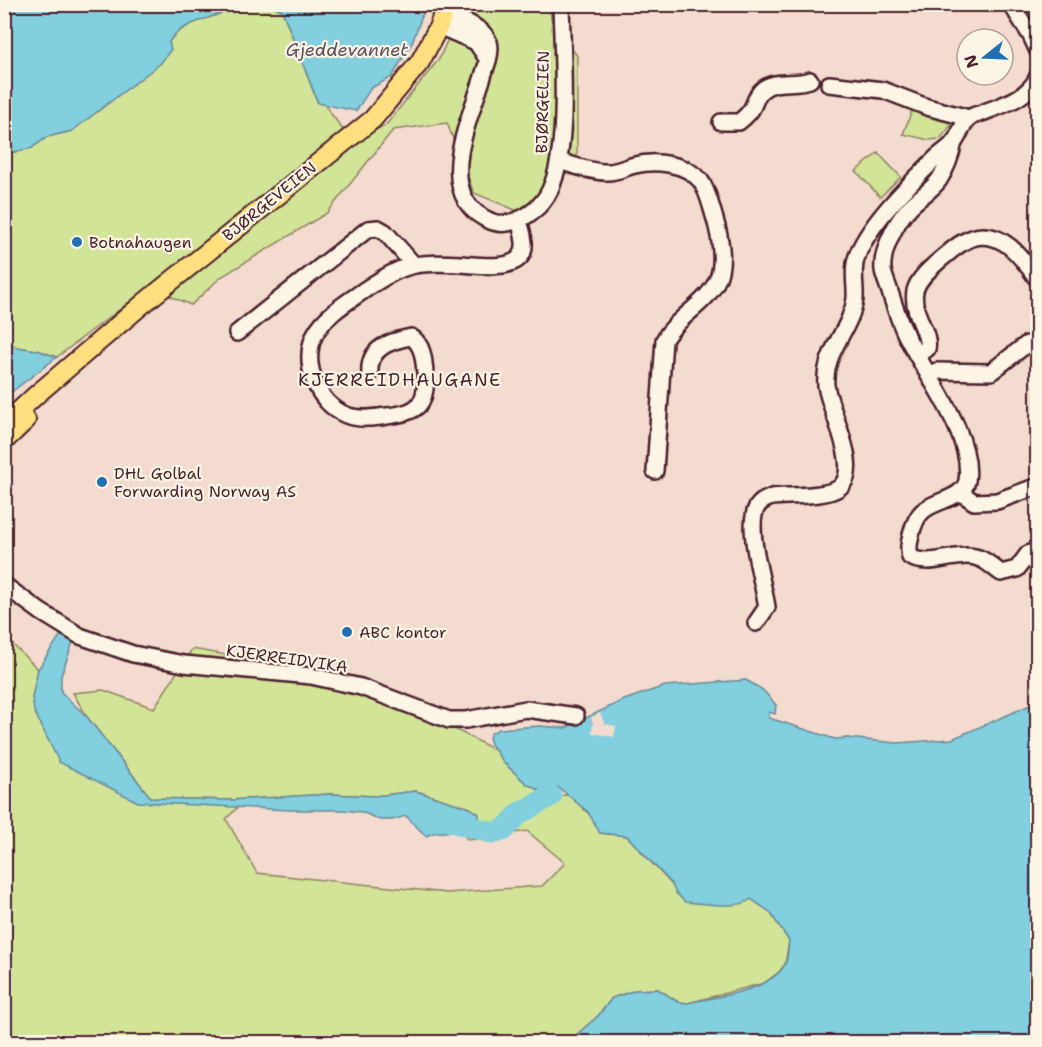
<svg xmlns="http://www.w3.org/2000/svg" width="1042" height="1047" font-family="'Shantell Sans',sans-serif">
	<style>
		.green { fill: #d2e498; stroke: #8e8262; stroke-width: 1.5 }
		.water { fill: #81cfdf; stroke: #6b8997; stroke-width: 1.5 }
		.pier { fill: #f3dccf }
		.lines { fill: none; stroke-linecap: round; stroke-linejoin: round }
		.river { stroke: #81cfdf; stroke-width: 22 }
		.minor-casing { stroke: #4a1f2b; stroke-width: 20 }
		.major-casing { stroke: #4a1f2b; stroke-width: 22 }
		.minor { stroke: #fcf5e5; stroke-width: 15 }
		.major { stroke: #fedf80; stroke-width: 18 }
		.poi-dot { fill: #1f6fb2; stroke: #fcf5e5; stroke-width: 2 }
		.labels { text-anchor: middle; stroke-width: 4.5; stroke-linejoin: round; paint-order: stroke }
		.street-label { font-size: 16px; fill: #4a1f2b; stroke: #fcf5e5 }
		.poi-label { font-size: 16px; fill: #4a1f2b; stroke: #fcf5e5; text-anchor: start }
		.water-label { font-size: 18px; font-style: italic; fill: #5a5461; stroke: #fcf5e5 }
		.neighbourhood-label { font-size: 18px; letter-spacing: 1.5px; fill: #4a1f2b; stroke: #fcf5e5 }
	</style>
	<rect width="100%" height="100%" fill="#f3dccf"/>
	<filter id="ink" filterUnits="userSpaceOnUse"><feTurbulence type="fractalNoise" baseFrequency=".0167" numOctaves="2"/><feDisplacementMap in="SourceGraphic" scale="12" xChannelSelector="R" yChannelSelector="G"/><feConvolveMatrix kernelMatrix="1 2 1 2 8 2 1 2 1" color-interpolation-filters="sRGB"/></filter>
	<g filter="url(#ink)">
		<g class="green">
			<path d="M226,5H270L282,10L318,103L324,104L352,142L386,125L439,59L463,5H550L551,19L577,56V156L552,166L535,218L474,193L447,123L393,130L327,213L221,277L191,305L149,287L57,357L37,350L16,347L5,339L4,154L32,148L47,137L72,131L169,42C179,25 204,20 222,13Z"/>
			<path d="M913,108L943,119L952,124L940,139L929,140L903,134Z"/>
			<path d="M878,153L901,177L880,197L856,171Z"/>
			<path d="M4,636L38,669L32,698L138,802L239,806L226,819L257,873L447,893L542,886L565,863L527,831L469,840L457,830L474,829L478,814L470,808L416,791L375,796L330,794L230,800L151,798L87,717L73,693L103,690L154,708L192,649L268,662L345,683L426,714L495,750L504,763L527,784L553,796L569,795L591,816L600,833L627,836L675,888L751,899L770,912L789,941L785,964L779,972L764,983L688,1003L678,1002L658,989L636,990L612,998L598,1016L568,1042H5Z"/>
		</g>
		<g class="water">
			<path d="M4,5L5,4L226,5L222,13C204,20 179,25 169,42L171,49L161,63L72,131L47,137L32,148L5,154Z"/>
			<path d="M270,5L426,4V5L412,43L392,77L371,88L356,111L318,103L282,10Z"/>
			<path d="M4,339L16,347L37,350L57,357L5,397Z"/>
			<path d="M62,633L74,639L61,676V692L87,717L151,798L230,800L330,794L375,796L416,791L470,808L479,814V821L474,829L433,833L426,836L406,816L392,820H380L362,812L343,810H289L138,802L59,762L34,711L32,698L38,669Z"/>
			<path d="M746,680L763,690L776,705L775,714L769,712V718L835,739L847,738L897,743L952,739L1037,702V1042H568L598,1016L612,998L636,990L658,989L678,1002L688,1003C714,997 772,991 785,964C788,958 788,948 789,941L770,912L751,899C740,910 702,903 685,902L676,893L671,883L627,836L600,833L588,812L558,787L551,796L527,784L504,763L491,744L489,737L491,733L499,729L539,726L565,728L624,700L665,686Z"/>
		</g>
		<path class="pier" d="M600,713L605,724L616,726L614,737L592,733L593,724L591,717Z"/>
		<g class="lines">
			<path class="river" d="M446,820L493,833L504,830L520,813L551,796"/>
			<defs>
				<g id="minor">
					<path d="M1011,4L1031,36L1038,51"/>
					<path d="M444,13C459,19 483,26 489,42C492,51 487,64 484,73C474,109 445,165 466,201C474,214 492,226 508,223C526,219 542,207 550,190C570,147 562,54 561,4"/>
					<path d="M439,26L476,42L488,60"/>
					<path d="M829,84L883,90L927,107L969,118"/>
					<path d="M721,122H739C744,118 749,114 752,108C755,103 756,96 761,91C774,78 794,86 810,80"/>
					<path d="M954,142C951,156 947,168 939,180C931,191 918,198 909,208C896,222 881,251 883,270C884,277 888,285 890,292C895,308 900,324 908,339C927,377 974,436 967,481C963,499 935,500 923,511C917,516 913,527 911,535C909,544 908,548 910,557C932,569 958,549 981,559C988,562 995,569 1001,573L1017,569L1028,554L1038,550"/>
					<path d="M559,161C572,165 595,173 608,172C617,172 626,167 635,165C655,160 685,163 700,180C708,190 711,207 715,219C720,237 725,260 718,278C708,304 677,316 664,340L655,471"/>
					<path d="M237,333L368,229L378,228L385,232L414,265"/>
					<path d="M917,355L927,349C931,333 911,314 915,291C918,278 932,267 941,259C951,251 960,242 972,238C1002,228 1023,259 1038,280"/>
					<path d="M370,373C368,348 390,341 411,337C423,344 424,360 425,373C428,405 417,413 387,416C374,418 359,420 346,415C317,403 301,363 315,334C325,315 349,301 366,289C381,279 398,268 415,265C430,262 446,263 461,264C480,265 527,274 524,242C523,234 522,228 518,220"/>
					<path d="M928,374L937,371L991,372L1027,344"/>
					<path d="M960,492L974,502L997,501L1038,486"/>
					<path d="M4,585L41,612L80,636L133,654L184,664L311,676L361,687L449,720H466L526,709L576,716"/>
					<path d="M756,623L767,607C764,585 745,527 757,507C760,502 766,499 772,497C788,495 832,498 842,485C860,464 829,410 826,385C823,352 851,330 855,299C856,285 852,273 856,259C866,226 911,183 935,159C941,153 950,148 955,141C960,134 963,122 970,118C973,115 979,114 982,113C1002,105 1029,98 1038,76"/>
				</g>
				<g id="major">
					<path d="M4,425L36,395L144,303L373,119L420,62L439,26L446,4"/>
					<path d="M4,441L26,420"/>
				</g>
			</defs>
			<use href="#minor" class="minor-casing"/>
			<use href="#major" class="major-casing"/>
			<use href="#minor" class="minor"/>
			<use href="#major" class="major"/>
		</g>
	</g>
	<g class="poi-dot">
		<circle cx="77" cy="242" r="6"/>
		<circle cx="102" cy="482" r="6"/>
		<circle cx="347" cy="632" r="6"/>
	</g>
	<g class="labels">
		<g class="street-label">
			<text transform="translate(542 102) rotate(-89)" y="6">BJØRGELIEN</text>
			<text transform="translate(269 201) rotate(-39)" y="6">BJØRGEVEIEN</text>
			<text transform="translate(287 658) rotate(8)" y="6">KJERREIDVIKA</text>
		</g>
		<g class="poi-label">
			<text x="89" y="248">Botnahaugen</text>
			<text x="114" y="479">DHL Golbal<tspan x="114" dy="18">Forwarding Norway AS</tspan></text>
			<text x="359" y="638">ABC kontor</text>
		</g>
		<g class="water-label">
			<text x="347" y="56">Gjeddevannet</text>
		</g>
		<g class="neighbourhood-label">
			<text x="400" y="386">KJERREIDHAUGANE</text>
		</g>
	</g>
	<rect width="1042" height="1047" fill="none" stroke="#fcf5e5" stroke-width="24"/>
	<rect x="12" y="12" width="1018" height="1023" fill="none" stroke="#4a1f2b" stroke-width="2" filter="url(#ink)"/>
	<g transform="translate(985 57) rotate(252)"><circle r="28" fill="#fcf5e5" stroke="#b59f9b" stroke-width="1.5"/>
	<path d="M0-4.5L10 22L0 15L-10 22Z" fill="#1f6fb2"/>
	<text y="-9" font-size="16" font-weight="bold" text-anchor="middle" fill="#4a1f2b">N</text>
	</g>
</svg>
